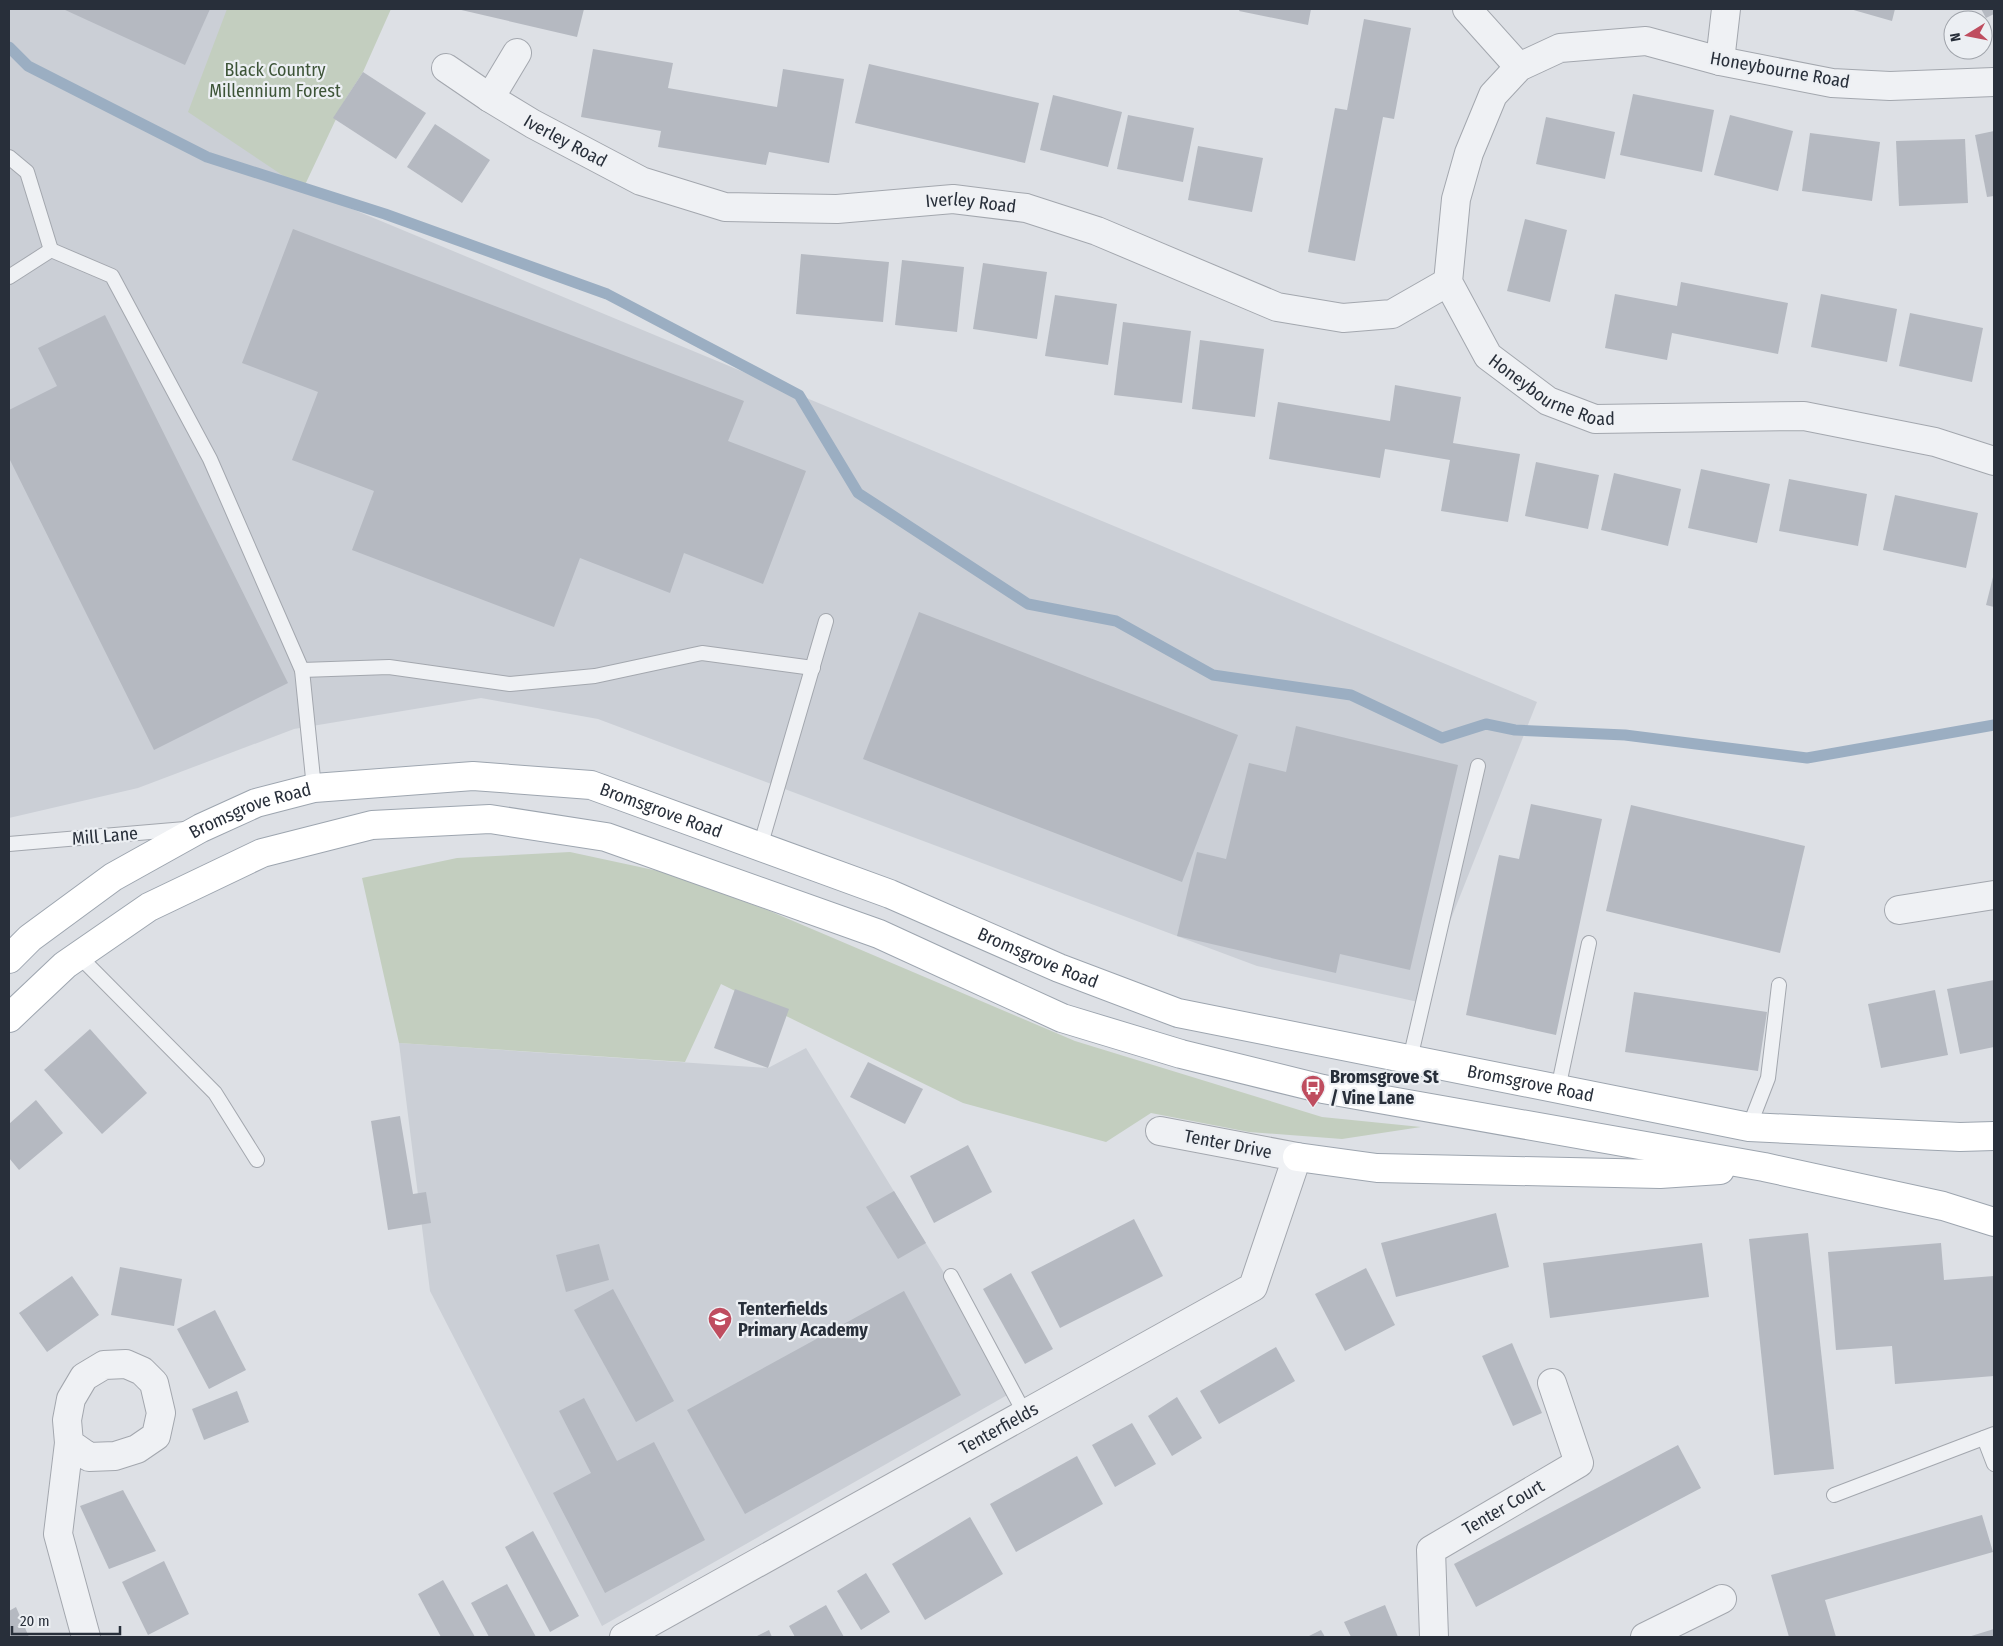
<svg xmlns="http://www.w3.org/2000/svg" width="2003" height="1646" font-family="'Fira Sans Condensed',sans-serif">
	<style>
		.built { fill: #cbcfd6 }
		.green { fill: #c3cebf }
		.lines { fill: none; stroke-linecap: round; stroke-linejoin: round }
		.stream { stroke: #9baec2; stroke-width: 11 }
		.building { fill: #b5b9c1 }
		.service-casing { stroke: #a3a7ae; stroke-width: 16 }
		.minor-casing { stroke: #a3a7ae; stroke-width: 30 }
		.primary-casing { stroke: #9da5af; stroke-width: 30 }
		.service { stroke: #eff1f4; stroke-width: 14 }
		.minor { stroke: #eff1f4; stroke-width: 28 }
		.primary { stroke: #fff; stroke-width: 28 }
		.labels { text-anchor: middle; stroke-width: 4.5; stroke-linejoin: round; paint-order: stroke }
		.park-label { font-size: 18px; fill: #3d5437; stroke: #eceff3 }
		.street-label { font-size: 18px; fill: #282f3a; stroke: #eceff3 }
		.poi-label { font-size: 18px; font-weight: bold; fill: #282f3a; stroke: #eceff3; text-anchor: start }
	</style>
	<rect width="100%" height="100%" fill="#dde0e5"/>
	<g class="built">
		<path d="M9,9H281L304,189L1537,702L1418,1002L1257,966L598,719L481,698L294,729L138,788L9,818Z"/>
		<path d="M399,1043L768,1068L806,1048L1016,1390L602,1626L430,1291Z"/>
	</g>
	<g class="green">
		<path d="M227,9H391L363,72L345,100L303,189L188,112Z"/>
		<path d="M570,852L663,872L765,909L1075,1041L1322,1117L1421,1127L1342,1139L1249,1132L1151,1113L1106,1142L963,1103L721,984L685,1062L399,1043L362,878L457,858Z"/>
	</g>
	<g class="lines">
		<path class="stream" d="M9,47L28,66L207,157L385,214L607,294L799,395L858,493L1028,604L1116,621L1213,675L1351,695L1442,738L1486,724L1515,730L1625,735L1807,758L1994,725"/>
	</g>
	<g class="building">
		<path d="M63,9H210L185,65Z"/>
		<path d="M457,9H584L577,37Z"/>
		<path d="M1240,9H1311L1308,25L1239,11Z"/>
		<path d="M1850,9H1895L1892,21Z"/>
		<path d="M1981,9H1994V14L1986,18Z"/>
		<path d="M1364,19L1411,28L1394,119L1383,117L1355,261L1308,252L1335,108L1347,110Z"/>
		<path d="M593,49L673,63L668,88L777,107L783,69L844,79L829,163L769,152L766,165L658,147L661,131L581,117Z"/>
		<path d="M869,64L1039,103L1025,163L855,123Z"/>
		<path d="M363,72L426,113L396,159L333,118Z"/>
		<path d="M1633,94L1714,110L1702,172L1620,155Z"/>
		<path d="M1053,95L1122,112L1108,167L1040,150Z"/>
		<path d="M1128,115L1194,128L1183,182L1117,169Z"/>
		<path d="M1730,115L1793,131L1778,191L1714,175Z"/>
		<path d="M1546,117L1615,132L1605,179L1536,164Z"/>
		<path d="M435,124L490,160L462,203L407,167Z"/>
		<path d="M1994,131V196L1987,197L1975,135Z"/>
		<path d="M1810,133L1880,142L1872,201L1802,191Z"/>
		<path d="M1965,139L1968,203L1899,206L1896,141Z"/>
		<path d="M1198,146L1263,158L1252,212L1188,200Z"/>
		<path d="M1525,219L1567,230L1550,302L1507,291Z"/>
		<path d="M293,229L744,401L728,441L806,471L763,584L684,553L670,593L580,558L554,627L352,550L374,491L292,460L318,392L242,363Z"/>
		<path d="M801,254L889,262L883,322L796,314Z"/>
		<path d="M902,260L964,267L957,332L895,325Z"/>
		<path d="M983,263L1047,272L1037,339L973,329Z"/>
		<path d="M1681,282L1788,303L1778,354L1672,333L1667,360L1605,348L1615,294L1677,306Z"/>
		<path d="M1821,294L1897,309L1887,362L1811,347Z"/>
		<path d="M1055,295L1117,304L1108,365L1045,356Z"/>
		<path d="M1910,313L1983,328L1972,382L1899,366Z"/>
		<path d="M105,315L288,683L154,750L9,458V410L57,386L38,348Z"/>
		<path d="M1123,322L1191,331L1182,403L1114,395Z"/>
		<path d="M1200,340L1264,349L1255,417L1192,409Z"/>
		<path d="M1395,385L1461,397L1453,443L1520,454L1508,522L1441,511L1450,460L1385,449L1380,478L1269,459L1278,402L1390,421Z"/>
		<path d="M1536,462L1599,475L1588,529L1525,516Z"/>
		<path d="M1701,469L1770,484L1757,543L1688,528Z"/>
		<path d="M1614,473L1681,489L1668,546L1601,530Z"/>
		<path d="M1789,479L1867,494L1858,546L1779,531Z"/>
		<path d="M1895,495L1978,513L1966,568L1883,550Z"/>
		<path d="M1994,573V607L1986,605Z"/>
		<path d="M919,612L1238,735L1182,882L863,759Z"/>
		<path d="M1296,726L1458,765L1410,970L1340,954L1336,973L1177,936L1197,852L1226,859L1249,763L1286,772Z"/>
		<path d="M1531,804L1602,819L1556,1035L1466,1015L1499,855L1519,859Z"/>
		<path d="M1631,805L1805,846L1780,953L1606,911Z"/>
		<path d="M1994,980V1047L1960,1054L1947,989Z"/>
		<path d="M735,989L789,1009L768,1068L714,1048Z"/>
		<path d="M1935,990L1948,1055L1881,1068L1868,1004Z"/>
		<path d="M1634,992L1767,1012L1758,1071L1625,1052Z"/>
		<path d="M90,1029L147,1093L102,1134L44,1070Z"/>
		<path d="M868,1062L923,1089L905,1124L850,1097Z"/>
		<path d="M36,1100L63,1133L19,1170L9,1158V1124Z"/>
		<path d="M400,1116L413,1194L426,1192L431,1223L388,1230L371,1121Z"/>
		<path d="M968,1145L992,1192L934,1223L910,1176Z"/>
		<path d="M894,1191L926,1243L898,1259L866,1207Z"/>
		<path d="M1496,1213L1509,1267L1396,1297L1381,1243Z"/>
		<path d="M1134,1219L1163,1276L1060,1328L1031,1272Z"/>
		<path d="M1808,1233L1834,1469L1774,1475L1749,1239Z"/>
		<path d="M1702,1243L1709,1297L1550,1318L1543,1263Z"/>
		<path d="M1941,1243L1944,1280L1994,1276V1376L1895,1384L1892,1346L1836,1350L1828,1252Z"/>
		<path d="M599,1244L609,1280L566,1292L556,1255Z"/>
		<path d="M120,1267L182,1279L174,1326L111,1315Z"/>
		<path d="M1366,1268L1395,1325L1345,1351L1315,1294Z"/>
		<path d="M1011,1273L1053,1349L1025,1364L983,1289Z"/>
		<path d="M72,1276L99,1315L47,1352L19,1313Z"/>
		<path d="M613,1289L674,1401L636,1422L574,1310Z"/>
		<path d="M904,1291L961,1395L745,1514L687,1410Z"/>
		<path d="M215,1310L246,1370L209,1389L177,1329Z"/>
		<path d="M1512,1343L1542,1413L1513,1426L1482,1356Z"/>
		<path d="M1276,1347L1295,1381L1219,1424L1200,1391Z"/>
		<path d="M237,1391L249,1422L204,1440L192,1409Z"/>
		<path d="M1177,1397L1202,1438L1172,1456L1148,1416Z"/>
		<path d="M584,1398L617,1461L654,1442L705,1540L605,1593L553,1493L591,1473L559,1411Z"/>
		<path d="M1132,1423L1156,1464L1115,1487L1092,1445Z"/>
		<path d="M1678,1445L1701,1488L1476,1607L1454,1564Z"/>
		<path d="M1077,1456L1103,1504L1016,1552L990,1504Z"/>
		<path d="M123,1490L156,1551L109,1569L80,1506Z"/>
		<path d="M1982,1515L1993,1552L1825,1600L1836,1637H1789L1771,1575Z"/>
		<path d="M970,1517L1003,1574L925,1620L892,1564Z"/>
		<path d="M533,1531L579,1616L550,1632L505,1547Z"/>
		<path d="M164,1561L189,1614L148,1635L122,1582Z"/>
		<path d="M866,1573L890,1612L861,1630L837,1591Z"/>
		<path d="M443,1580L475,1637H441L418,1594Z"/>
		<path d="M507,1584L536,1637H489L471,1603Z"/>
		<path d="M826,1605L844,1637H795L789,1626Z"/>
		<path d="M1385,1605L1398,1637H1351L1344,1622Z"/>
		<path d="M16,1607L29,1637H9V1611Z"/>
		<path d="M1994,1629V1637H1968Z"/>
		<path d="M769,1630L772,1637H755Z"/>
		<path d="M1321,1630L1325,1637H1307Z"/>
	</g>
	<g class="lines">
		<defs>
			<g id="service">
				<path d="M9,157L27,172L51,250"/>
				<path d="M9,277L51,250L112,276L210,459L302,670L314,788"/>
				<path d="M302,670L389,667L510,684L595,676L702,653L813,668"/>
				<path d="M9,844L185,829"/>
				<path d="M760,847L826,621"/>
				<path d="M79,956L215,1093L257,1160"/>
				<path d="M1410,1059L1478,766"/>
				<path d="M1558,1089L1589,943"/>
				<path d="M1749,1127L1768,1078L1779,985"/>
				<path d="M951,1276L1025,1414"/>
				<path d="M1984,1438L1994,1464"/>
				<path d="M1834,1495L1994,1434"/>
			</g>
			<g id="minor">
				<path d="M1467,9L1519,67"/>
				<path d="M1720,61L1726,9"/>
				<path id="s1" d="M446,68L490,98L533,124L641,181L725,207L837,209L953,199L1026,208L1097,231L1277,307L1343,318L1392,314L1448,282"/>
				<path id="s2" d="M1994,82L1890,86L1832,83L1720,61L1646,41L1560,48L1519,67L1493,95L1469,153L1456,199L1448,282L1488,356L1548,401L1595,419L1804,416L1935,442L1994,461"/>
				<path d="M490,98L517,53"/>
				<path d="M1899,910L1994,895"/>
				<path d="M69,1443L89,1457L115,1456L137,1449L156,1436L161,1413L154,1383L142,1371L126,1364L104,1365L84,1377L71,1399L67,1420L69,1443L58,1534L86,1637"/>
				<path id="s3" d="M624,1637L1253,1287L1297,1157L1160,1131"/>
				<path id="s4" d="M1434,1637L1431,1550L1579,1463L1552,1383"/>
				<path d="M1645,1637L1722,1599"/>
			</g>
			<g id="primary">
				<path id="s5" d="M9,959L30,938L113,877L201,828L256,803L314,788L473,776L591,785L890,894L1059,968L1178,1013L1749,1127L1960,1137L1994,1136"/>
				<path d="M9,1018L65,965L149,907L262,853L372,825L490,819L606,837L879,934L1062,1018L1181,1054L1323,1089L1764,1167L1943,1206L1994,1222"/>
				<path d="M1297,1157L1377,1168L1660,1174L1720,1170"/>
			</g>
		</defs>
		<use href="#service" class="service-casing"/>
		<use href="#minor" class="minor-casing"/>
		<use href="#primary" class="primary-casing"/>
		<use href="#service" class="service"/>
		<use href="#minor" class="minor"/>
		<use href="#primary" class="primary"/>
	</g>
	<defs>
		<symbol id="bus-pin" viewBox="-11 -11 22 30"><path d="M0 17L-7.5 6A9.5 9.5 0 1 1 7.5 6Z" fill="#bf4d5f" stroke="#eceff3"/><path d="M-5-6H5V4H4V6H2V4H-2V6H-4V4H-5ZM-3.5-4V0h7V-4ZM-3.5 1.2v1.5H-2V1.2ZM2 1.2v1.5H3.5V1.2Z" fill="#fff"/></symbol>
		<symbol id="school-pin" viewBox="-11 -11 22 30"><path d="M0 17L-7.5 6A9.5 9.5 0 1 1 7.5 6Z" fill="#bf4d5f" stroke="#eceff3"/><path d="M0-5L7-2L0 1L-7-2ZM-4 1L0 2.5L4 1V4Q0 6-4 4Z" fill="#fff"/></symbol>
	</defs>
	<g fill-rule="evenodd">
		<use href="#bus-pin" x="1299" y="1073" width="28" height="38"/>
		<use href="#school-pin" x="706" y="1305" width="28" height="38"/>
	</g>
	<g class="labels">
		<g class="park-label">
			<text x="275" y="76">Black Country<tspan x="275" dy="21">Millennium Forest</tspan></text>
		</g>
		<g class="street-label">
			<text transform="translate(1780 70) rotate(10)" y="6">Honeybourne Road</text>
			<text dy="6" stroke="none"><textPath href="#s1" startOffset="140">Iverley Road</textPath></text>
			<text dy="6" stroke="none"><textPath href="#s1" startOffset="560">Iverley Road</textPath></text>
			<text dy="6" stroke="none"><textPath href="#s2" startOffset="875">Honeybourne Road</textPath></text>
			<text dy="6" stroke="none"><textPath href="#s5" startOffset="706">Bromsgrove Road</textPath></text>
			<text dy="6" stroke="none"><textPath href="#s5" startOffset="286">Bromsgrove Road</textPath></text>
			<text transform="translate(105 836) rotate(-5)" y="6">Mill Lane</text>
			<text dy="6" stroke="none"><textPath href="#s5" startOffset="1111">Bromsgrove Road</textPath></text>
			<text dy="6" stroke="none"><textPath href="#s5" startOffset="1621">Bromsgrove Road</textPath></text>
			<text transform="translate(1228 1144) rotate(11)" y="6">Tenter Drive</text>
			<text dy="6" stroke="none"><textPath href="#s3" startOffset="429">Tenterfields</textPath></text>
			<text dy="6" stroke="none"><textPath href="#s4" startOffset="171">Tenter Court</textPath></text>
		</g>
		<g class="poi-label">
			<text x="1330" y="1083">Bromsgrove St<tspan x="1330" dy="21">/ Vine Lane</tspan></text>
			<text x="738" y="1315">Tenterfields<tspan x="738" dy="21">Primary Academy</tspan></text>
		</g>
	</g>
	<rect width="2003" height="1646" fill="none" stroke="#282f3a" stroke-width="20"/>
	<g transform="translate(1968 35) rotate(260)"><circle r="24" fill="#eceff3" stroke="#9ea2a9"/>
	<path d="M0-4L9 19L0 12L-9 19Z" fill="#bf4d5f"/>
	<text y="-8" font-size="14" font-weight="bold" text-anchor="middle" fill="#282f3a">N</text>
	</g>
	<path d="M12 1626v8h108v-8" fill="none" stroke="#282f3a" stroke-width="2.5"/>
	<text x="20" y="1626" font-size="15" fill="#282f3a" stroke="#eceff3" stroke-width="4" paint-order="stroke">20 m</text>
</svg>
